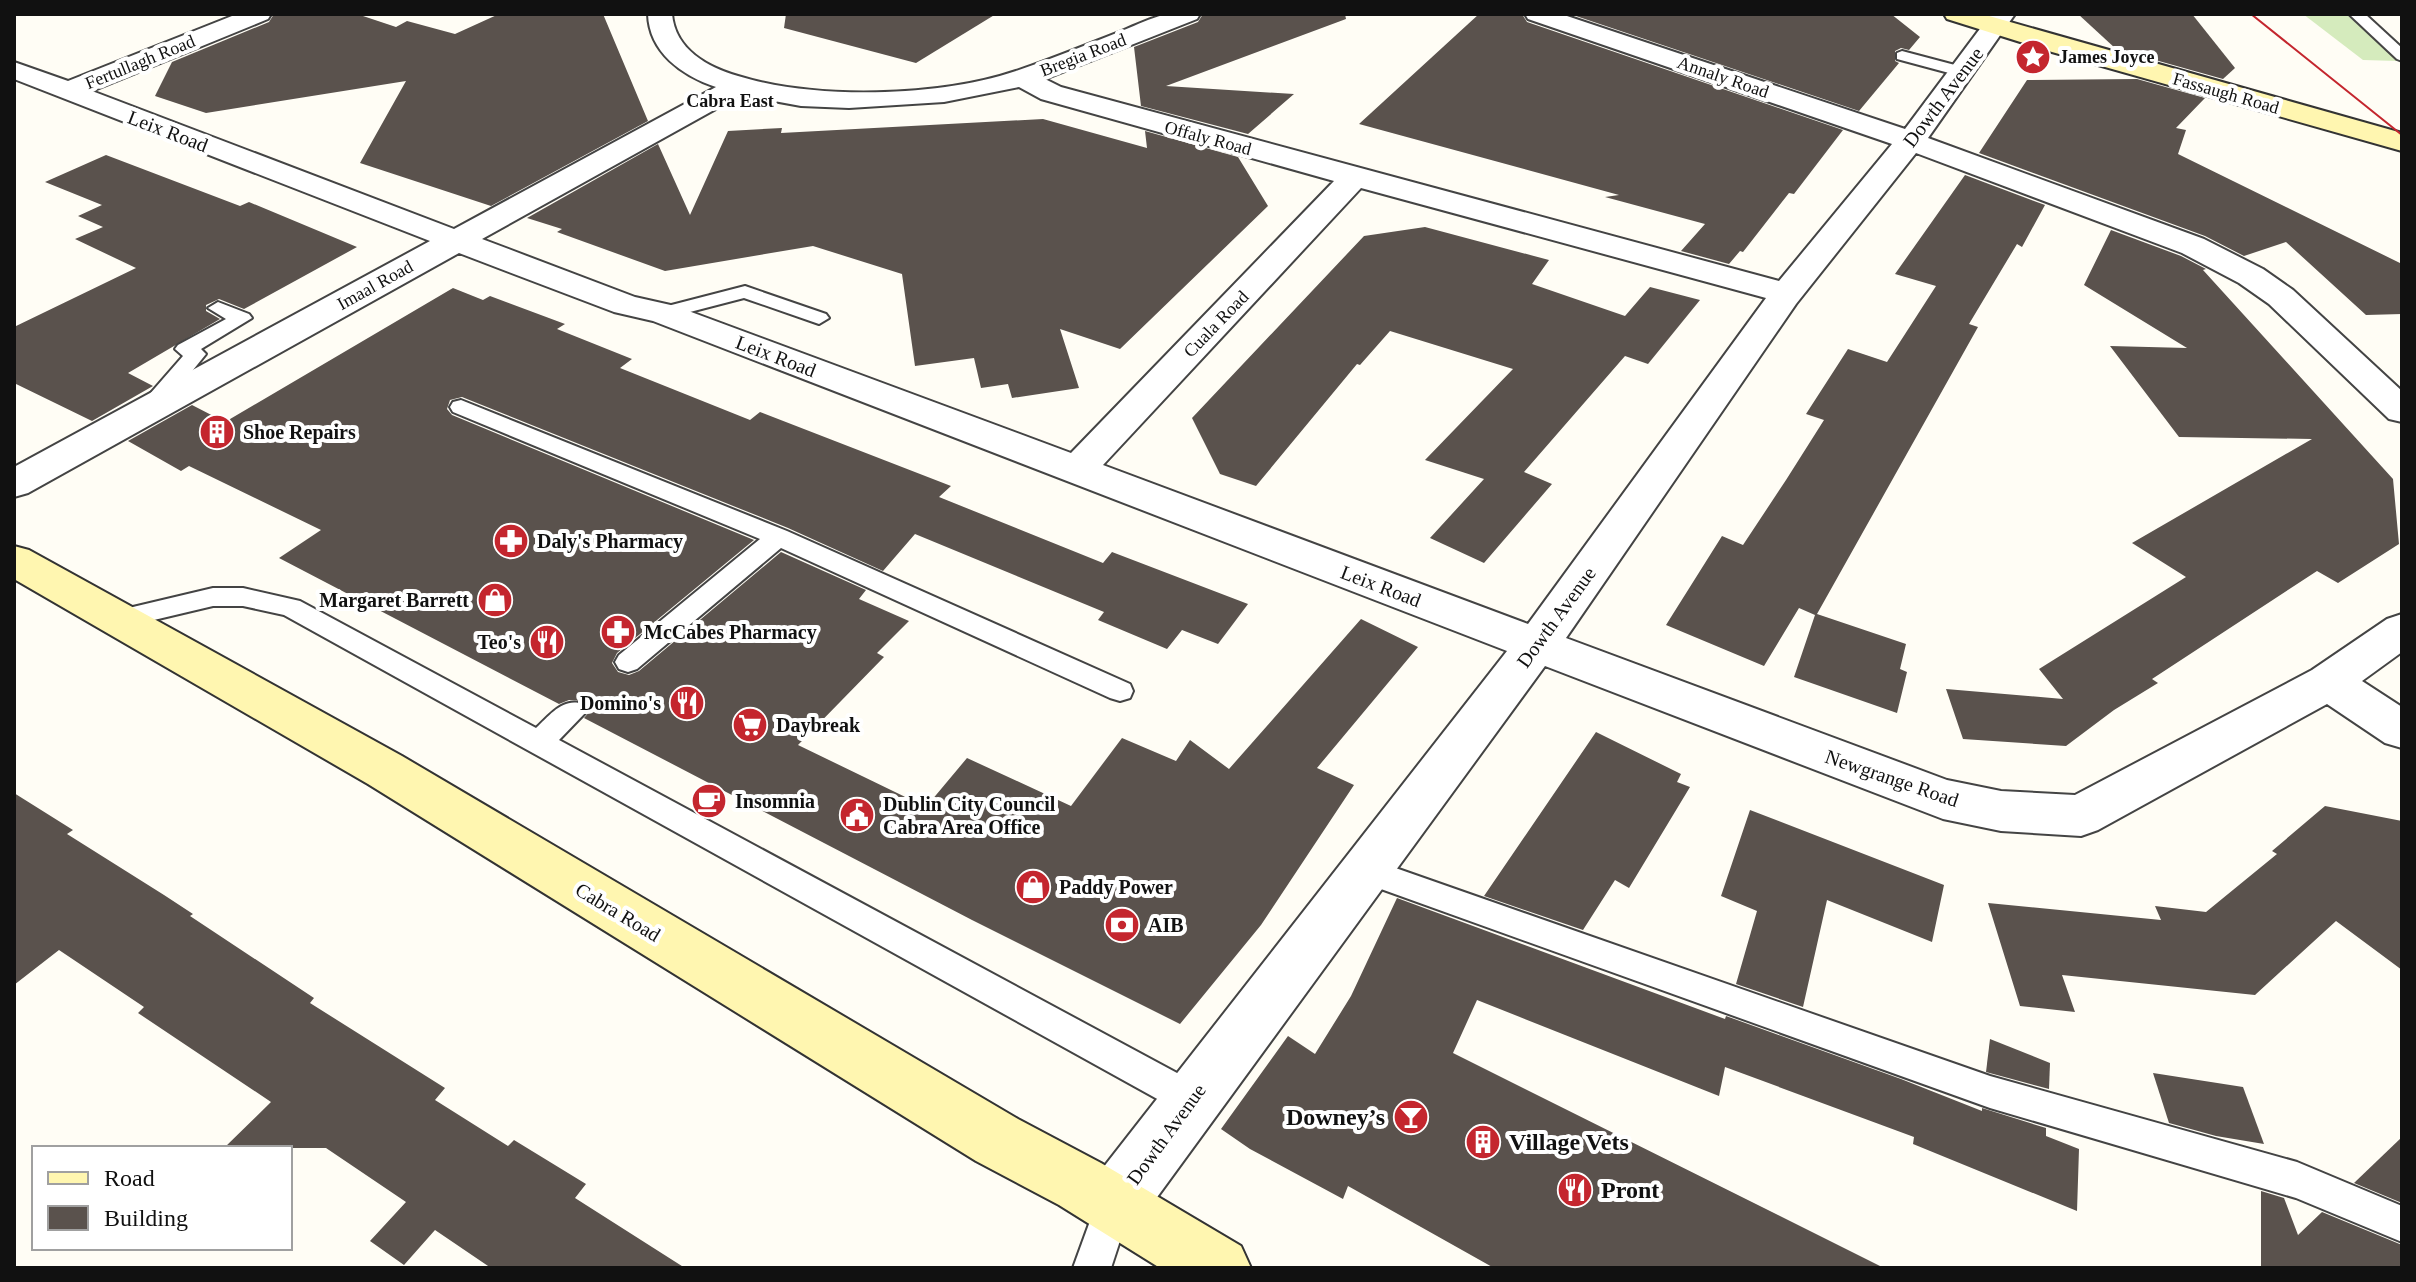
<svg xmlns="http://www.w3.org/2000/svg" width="2416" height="1282" font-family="'Times New Roman',serif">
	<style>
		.green { fill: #d5ebbd }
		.building { fill: #5a524d }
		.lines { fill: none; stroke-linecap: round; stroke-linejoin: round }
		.lane-casing { stroke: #444; stroke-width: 4 }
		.street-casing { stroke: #444; stroke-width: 4 }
		.secondary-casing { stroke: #333; stroke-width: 4 }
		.lane { fill: #fff; fill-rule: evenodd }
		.street { fill: #fff; fill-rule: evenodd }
		.secondary { fill: #fff6b0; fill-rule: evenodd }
		.tram { stroke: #c4262e; stroke-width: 2 }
		.labels { text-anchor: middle; stroke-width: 8; stroke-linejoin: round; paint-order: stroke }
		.far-street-label { font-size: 18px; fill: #111; stroke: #fff }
		.far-poi-label { font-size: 18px; font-weight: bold; fill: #111; stroke: #fff; text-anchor: start }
		.far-neighbourhood-label { font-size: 18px; font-weight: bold; fill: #111; stroke: #fff }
		.street-label { font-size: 20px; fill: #111; stroke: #fff }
		.poi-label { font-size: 20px; font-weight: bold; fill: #111; stroke: #fff; text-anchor: start }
		.near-poi-label { font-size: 24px; font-weight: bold; fill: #111; stroke: #fff; text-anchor: start }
	</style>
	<rect width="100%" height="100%" fill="#fffdf5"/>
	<path class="green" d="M2303,14H2346L2398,61L2363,60Z"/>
	<g class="building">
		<path d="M274,14H357L396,27L407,21L455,34L499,14H603L648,121L491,206L360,163L406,81L206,113L155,96L172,62L269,22Z"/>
		<path d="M786,14H996L916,63L784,28Z"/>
		<path d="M1203,14H1345L1346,19L1166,86L1294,94L1248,134L1141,106L1134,47L1198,22Z"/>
		<path d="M1479,14H1522L1527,22L1843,130L1794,194L1789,193L1743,252L1740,251L1729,264L1681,251L1705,224L1605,197L1619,195L1359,124Z"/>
		<path d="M1570,14H1891L1920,37L1909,50L1901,48L1895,51V61L1899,63L1859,111Z"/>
		<path d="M2078,14H2192L2235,68L2223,79L2116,49Z"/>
		<path d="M2137,79L2205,98L2176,128L2186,130L2178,154L2402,264V314L2366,315L2286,242L2244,256L2205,236L1979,153L2027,80Z"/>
		<path d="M1043,119L1147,148L1145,131L1238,157L1268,206L1120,349L1060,329L1079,388L1012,398L1008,384L981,388L974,358L915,366L902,274L813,246L665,271L557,232L562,229L527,218L658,144L690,215L728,131L782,128L781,133Z"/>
		<path d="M106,155L240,206L249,202L357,247L244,309L219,299L206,305V311L220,319L128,373L153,386L92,421L14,383V327L136,268L75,239L103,227L78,216L102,205L45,182Z"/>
		<path d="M1965,175L2045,205L2022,247L2017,244L1969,324L1978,327L1817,614L1906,644L1900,669L1907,672L1897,713L1794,677L1815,615L1799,608L1764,666L1666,625L1722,536L1743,545L1786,480L1824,420L1806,414L1848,349L1887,362L1936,286L1895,274Z"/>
		<path d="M1425,227L1549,260L1532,284L1625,316L1650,287L1700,300L1648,364L1625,356L1524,472L1552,484L1484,563L1430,538L1484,479L1425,460L1513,369L1390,331L1360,365L1357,364L1256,486L1220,474L1192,418L1364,236Z"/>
		<path d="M2111,230L2181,256L2206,269L2203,270L2393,479L2399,544L2338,583L2317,571L2152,679L2158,683L2114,710L2066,746L1963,739L1946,689L2063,699L2039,669L2186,577L2132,543L2312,439L2179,437L2110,346L2187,348L2084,285Z"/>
		<path d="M453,288L483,300L490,296L565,324L557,329L632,359L620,368L750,420L760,412L951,486L939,497L1103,563L1112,552L1248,604L1218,644L1182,630L1167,649L1098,620L1104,612L915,534L883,571L788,528L462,397L450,400L447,409L452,415L754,540L617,653L612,663L618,672L629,675L639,671L781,552L866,590L859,599L909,621L877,653L884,657L798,745L926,807L967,758L1071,806L1122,738L1176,761L1190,740L1229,769L1361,619L1418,647L1317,768L1354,785L1261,925L1180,1024L972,920L584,718L590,711L584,701L569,700L559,704L279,558L321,530L189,466L181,471L128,441L192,405L225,422Z"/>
		<path d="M1596,732L1681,774L1677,782L1690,787L1629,888L1615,880L1583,930L1484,896Z"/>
		<path d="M14,793L73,830L67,834L164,895L193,914L190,916L314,998L310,1003L445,1088L435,1100L508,1146L514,1140L586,1184L575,1198L685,1268H491L435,1230L404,1265L370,1241L406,1202L326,1148H224L271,1102L138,1013L144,1007L59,950L14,985Z"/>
		<path d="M2325,806L2402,821V970L2336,921L2255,995L2062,975L2075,1012L2020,1006L1988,903L2161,920L2155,906L2206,912L2277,854L2272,851Z"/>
		<path d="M1750,810L1944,885L1932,942L1827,900L1803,1007L1736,984L1757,911L1721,896Z"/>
		<path d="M1397,898L1725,1019L1726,1016L1901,1079L1982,1111V1108L2046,1128V1136L2079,1149L2077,1211L1913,1144L1914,1137L1725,1067L1719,1096L1477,1000L1453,1053L1884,1268H1494L1348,1186L1343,1199L1250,1149L1221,1129L1288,1036L1315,1054L1351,996Z"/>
		<path d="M1990,1039L2050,1063L2049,1089L1986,1072Z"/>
		<path d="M2153,1073L2243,1087L2264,1144L2216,1136L2169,1123Z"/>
		<path d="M2402,1137V1203L2354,1183Z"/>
		<path d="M2261,1191L2284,1198L2298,1235L2322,1212L2402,1245V1268H2261Z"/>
	</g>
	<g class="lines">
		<defs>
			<g id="lane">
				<path d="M2349,14H2365L2402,48V61L2397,59Z"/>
				<path d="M1902,51L1970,69L1972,72L1964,77L1897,59V53Z"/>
				<path d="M745,286L826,314L829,318L819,324L744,298L663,319L653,313L656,309Z"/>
				<path d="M218,302L249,314L252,318L201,349L206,354L158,413H142L139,408L142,403L183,356L175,349L178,345L226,319L208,308Z"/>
				<path d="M461,400L787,531L1130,684L1133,691L1130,698L1120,701L1110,698L781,548L637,669L628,672L619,669L615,662L619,655L760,539L453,412L450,407L453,402Z"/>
				<path d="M213,588H243L300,601L536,728C550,715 563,697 583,704L587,711L559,740L1203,1087L1208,1099L1203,1111L1191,1116L1179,1111L284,615L243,606H213L116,629L107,627L103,620L107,613L116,611Z"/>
				<path d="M1367,858L1990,1076L2297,1162L2402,1206V1242L2296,1198L1990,1108L1356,880L1352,871L1356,862Z"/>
				<path d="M1114,1186L1127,1191L1132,1204L1111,1268H1073L1101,1191Z"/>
			</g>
			<path id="street" d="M237,14H271L268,19L92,91L454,229L716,87C682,76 649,52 648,14H672C675,49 707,67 738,76C815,100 939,97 1016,71C1052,59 1088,44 1124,30C1137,25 1150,18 1164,15C1175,12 1189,14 1200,14L1197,19L1045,79L1061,87L1779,281L1892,144L1528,19L1525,14H1561L1905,129L1991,14H2015L1928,138L2204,239L2263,269L2293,290L2402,391V422L2389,419L2269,304L2239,283L2182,253L1916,153L1796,304L1566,638L1947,780L2001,791L2075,795L2312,670L2387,619L2402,614V652L2362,681L2402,707V748L2385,743L2327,704L2098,830L2081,836L2001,831L1943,819L1545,666L1136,1226L1114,1235L1092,1226L1083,1204L1092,1182L1507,651L653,321L614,312L459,253L28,493L14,497V467L430,241L14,79V62L68,81ZM1019,87L1041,99L1334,181L1071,453L675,306L635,297L482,239L741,95L801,106L849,108L944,102ZM1361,188L1766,298L1528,624L1103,465Z"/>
			<g id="secondary">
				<path d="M1944,14H1982L2402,133V151L2052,52L1947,19Z"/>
				<path d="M14,546L29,550L402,756L1018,1119L1101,1163L1241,1246L1251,1268H1160L1059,1205L976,1161L368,784L14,579Z"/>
			</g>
		</defs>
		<use href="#lane" class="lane-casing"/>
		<use href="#street" class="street-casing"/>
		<use href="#secondary" class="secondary-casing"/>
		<use href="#lane" class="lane"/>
		<use href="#street" class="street"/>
		<use href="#secondary" class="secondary"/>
		<path class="tram" d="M2251,14L2402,135"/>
	</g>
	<defs>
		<symbol id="sight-disc" viewBox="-11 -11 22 22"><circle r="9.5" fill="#c4262e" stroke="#fff"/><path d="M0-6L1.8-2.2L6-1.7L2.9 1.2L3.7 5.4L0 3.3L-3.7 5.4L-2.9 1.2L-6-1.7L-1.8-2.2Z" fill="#fff"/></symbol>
		<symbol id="building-disc" viewBox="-11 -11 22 22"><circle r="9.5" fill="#c4262e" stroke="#fff"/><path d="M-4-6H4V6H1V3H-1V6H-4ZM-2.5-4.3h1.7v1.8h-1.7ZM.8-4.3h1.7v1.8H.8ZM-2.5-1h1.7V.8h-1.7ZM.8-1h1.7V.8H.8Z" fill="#fff"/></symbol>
		<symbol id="pharmacy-disc" viewBox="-11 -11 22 22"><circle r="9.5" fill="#c4262e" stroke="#fff"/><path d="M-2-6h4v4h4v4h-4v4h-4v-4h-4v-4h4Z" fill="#fff"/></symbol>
		<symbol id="shop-disc" viewBox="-11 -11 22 22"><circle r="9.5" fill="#c4262e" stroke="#fff"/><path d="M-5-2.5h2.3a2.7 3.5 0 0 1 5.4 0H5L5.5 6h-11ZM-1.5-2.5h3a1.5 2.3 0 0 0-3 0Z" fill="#fff"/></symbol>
		<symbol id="restaurant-disc" viewBox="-11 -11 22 22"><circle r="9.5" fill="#c4262e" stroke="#fff"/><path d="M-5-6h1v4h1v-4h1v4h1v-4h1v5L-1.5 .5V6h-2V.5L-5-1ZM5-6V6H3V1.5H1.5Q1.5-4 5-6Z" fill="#fff"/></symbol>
		<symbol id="supermarket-disc" viewBox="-11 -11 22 22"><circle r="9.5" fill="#c4262e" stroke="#fff"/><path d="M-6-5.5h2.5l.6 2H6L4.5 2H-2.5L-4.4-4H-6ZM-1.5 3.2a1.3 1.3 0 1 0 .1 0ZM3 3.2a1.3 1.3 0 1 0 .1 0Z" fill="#fff"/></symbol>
		<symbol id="cafe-disc" viewBox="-11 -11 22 22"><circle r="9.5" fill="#c4262e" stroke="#fff"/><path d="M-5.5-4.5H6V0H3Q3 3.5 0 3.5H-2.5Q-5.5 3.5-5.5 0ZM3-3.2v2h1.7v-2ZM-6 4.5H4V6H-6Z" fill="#fff"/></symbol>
		<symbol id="civic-disc" viewBox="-11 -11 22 22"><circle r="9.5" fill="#c4262e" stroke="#fff"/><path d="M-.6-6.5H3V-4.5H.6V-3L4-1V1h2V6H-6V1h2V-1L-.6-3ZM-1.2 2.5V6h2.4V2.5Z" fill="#fff"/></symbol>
		<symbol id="bank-disc" viewBox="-11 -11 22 22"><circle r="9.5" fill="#c4262e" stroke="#fff"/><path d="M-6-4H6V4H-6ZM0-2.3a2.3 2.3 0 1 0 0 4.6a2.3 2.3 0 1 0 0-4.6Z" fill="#fff"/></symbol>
		<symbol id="bar-disc" viewBox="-11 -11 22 22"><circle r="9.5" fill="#c4262e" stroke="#fff"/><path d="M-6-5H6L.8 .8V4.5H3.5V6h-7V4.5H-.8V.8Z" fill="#fff"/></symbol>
	</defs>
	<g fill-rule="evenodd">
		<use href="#sight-disc" x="2013" y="37" width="40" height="40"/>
		<use href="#building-disc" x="197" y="412" width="40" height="40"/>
		<use href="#pharmacy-disc" x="491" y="521" width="40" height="40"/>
		<use href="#shop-disc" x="475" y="580" width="40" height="40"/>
		<use href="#pharmacy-disc" x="598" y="612" width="40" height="40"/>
		<use href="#restaurant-disc" x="527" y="622" width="40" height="40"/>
		<use href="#restaurant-disc" x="667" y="683" width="40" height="40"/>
		<use href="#supermarket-disc" x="730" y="705" width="40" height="40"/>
		<use href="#cafe-disc" x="689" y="781" width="40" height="40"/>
		<use href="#civic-disc" x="837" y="795" width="40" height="40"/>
		<use href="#shop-disc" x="1013" y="867" width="40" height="40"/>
		<use href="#bank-disc" x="1102" y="905" width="40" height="40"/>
		<use href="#bar-disc" x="1391" y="1097" width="40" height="40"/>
		<use href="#building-disc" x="1463" y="1122" width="40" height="40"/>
		<use href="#restaurant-disc" x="1555" y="1170" width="40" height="40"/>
	</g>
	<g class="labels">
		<g class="far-street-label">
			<text transform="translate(1083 55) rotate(-21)" y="6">Bregia Road</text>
			<text transform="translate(140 62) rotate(-22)" y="6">Fertullagh Road</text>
			<text transform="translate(1723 77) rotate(19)" y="6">Annaly Road</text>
			<text transform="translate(2226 93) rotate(16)" y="6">Fassaugh Road</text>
			<text transform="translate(1208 138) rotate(15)" y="6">Offaly Road</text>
			<text transform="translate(375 285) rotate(-29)" y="6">Imaal Road</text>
			<text transform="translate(1216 324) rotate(-46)" y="6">Cuala Road</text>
		</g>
		<g class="far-poi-label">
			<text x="2059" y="63">James Joyce</text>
		</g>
		<g class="far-neighbourhood-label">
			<text x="730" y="107">Cabra East</text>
		</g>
		<g class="street-label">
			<text transform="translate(1943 97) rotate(-53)" y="7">Dowth Avenue</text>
			<text transform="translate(168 131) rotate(21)" y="7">Leix Road</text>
			<text transform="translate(776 356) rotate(21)" y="7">Leix Road</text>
			<text transform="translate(1381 586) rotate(21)" y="7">Leix Road</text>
			<text transform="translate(1556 617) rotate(-54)" y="7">Dowth Avenue</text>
			<text transform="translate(1892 778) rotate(19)" y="7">Newgrange Road</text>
			<text transform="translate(618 912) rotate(31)" y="7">Cabra Road</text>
			<text transform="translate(1166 1134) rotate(-54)" y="7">Dowth Avenue</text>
		</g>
		<g class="poi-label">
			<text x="243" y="439">Shoe Repairs</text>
			<text x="537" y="548">Daly's Pharmacy</text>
			<text x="469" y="607" text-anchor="end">Margaret Barrett</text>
			<text x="644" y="639">McCabes Pharmacy</text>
			<text x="521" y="649" text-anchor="end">Teo's</text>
			<text x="661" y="710" text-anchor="end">Domino's</text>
			<text x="776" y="732">Daybreak</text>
			<text x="735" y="808">Insomnia</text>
			<text x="883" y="811">Dublin City Council<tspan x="883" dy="23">Cabra Area Office</tspan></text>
			<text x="1059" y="894">Paddy Power</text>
			<text x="1148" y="932">AIB</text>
		</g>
		<g class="near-poi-label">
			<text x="1385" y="1125" text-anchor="end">Downey’s</text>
			<text x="1509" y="1150">Village Vets</text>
			<text x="1601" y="1198">Pront</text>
		</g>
	</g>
	<rect width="2416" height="1282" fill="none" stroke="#111111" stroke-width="32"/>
	<rect x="32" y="1146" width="260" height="104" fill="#ffffff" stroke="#a0a0a0" stroke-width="2"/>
	<rect x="48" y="1172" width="40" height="12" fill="#fff6b0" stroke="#a0a0a0" stroke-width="2"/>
	<text x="104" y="1186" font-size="24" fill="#111111">Road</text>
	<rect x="48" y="1206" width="40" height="24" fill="#5a524d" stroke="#a0a0a0" stroke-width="2"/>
	<text x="104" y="1226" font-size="24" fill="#111111">Building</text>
</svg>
